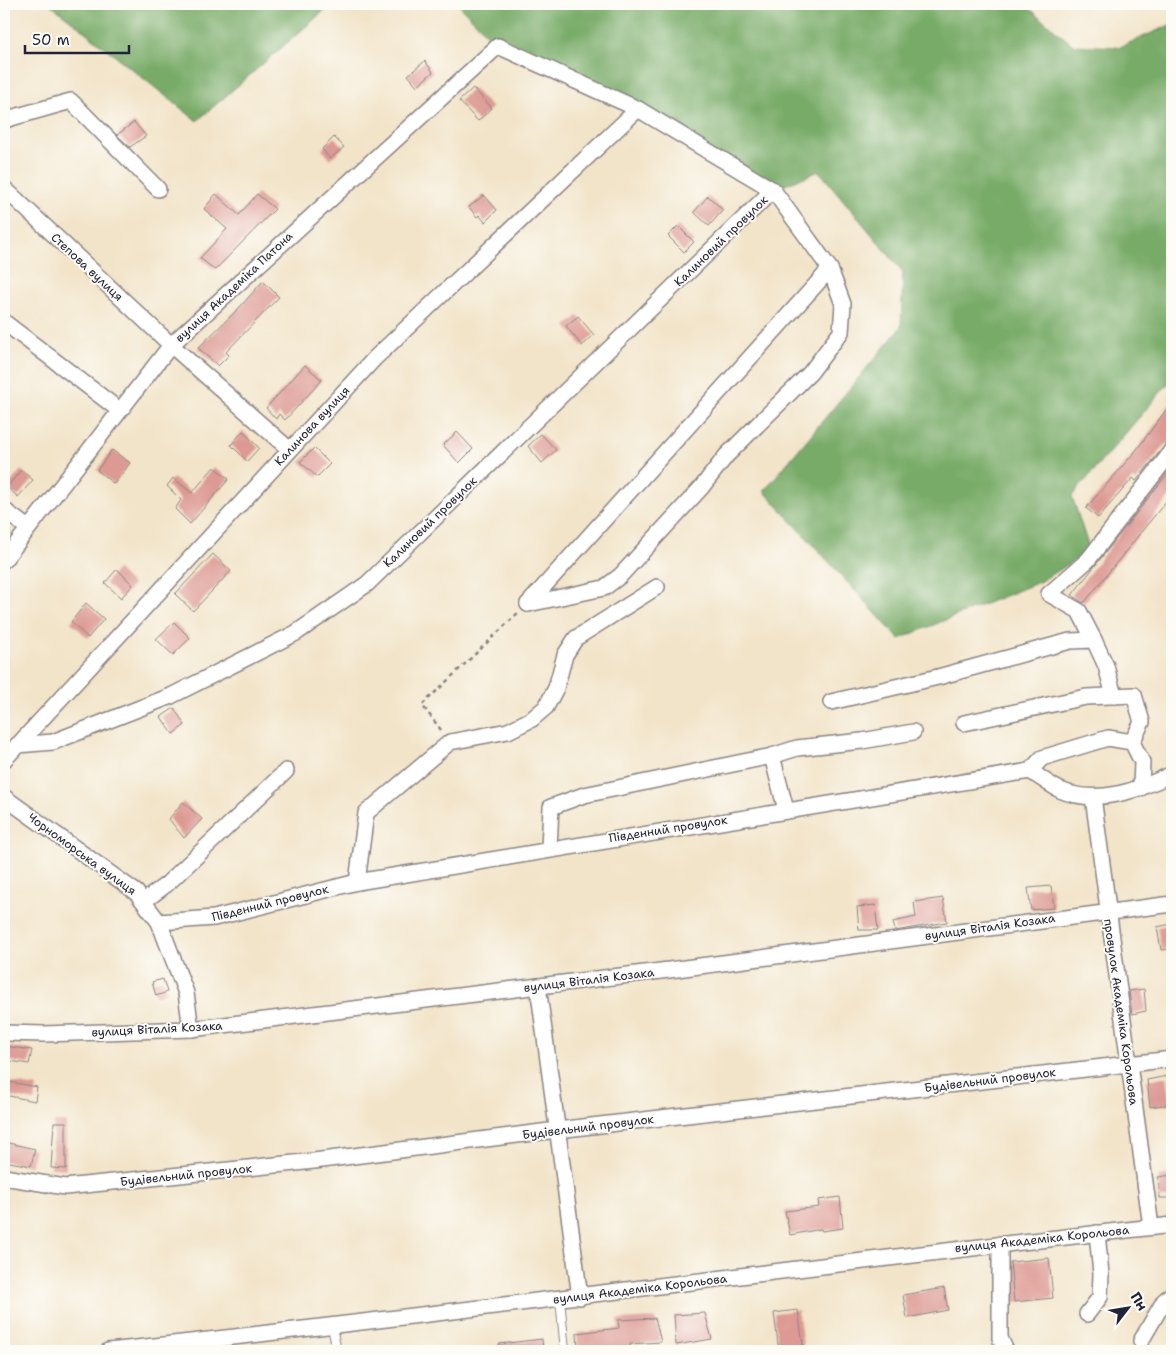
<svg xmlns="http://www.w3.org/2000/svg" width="1176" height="1355" font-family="'Shantell Sans',sans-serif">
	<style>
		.forest { fill: #78ab67; stroke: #4d6651 }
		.building { fill: #dd9993 }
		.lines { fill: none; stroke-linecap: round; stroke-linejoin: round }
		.lane-casing { stroke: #8a8382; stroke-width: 10 }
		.street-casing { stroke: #8a8382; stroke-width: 18 }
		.path { stroke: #8a8382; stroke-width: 2.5; stroke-dasharray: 4 4; stroke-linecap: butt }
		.lane { stroke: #fff; stroke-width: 8 }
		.street { stroke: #fff; stroke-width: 15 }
		.labels { text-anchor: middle; stroke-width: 4; stroke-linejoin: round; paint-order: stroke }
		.street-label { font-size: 12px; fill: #22223b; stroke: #fdfcf7 }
	</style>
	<rect width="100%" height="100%" fill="#fdfcf7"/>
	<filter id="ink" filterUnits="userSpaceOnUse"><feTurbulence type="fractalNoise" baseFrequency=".02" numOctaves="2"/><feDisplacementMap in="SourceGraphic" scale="10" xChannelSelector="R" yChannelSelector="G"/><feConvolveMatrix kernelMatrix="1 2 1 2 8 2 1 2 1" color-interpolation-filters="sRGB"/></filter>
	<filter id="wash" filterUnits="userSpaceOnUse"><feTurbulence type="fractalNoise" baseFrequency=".0096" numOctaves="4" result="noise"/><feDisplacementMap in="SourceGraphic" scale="20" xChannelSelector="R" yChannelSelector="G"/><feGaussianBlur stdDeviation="1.12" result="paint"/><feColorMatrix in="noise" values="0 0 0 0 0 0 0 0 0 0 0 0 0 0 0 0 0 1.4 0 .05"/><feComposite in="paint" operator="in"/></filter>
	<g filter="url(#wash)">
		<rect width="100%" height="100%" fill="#f2e4c9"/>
		<g class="forest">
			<path d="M50,4H332L197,121Z"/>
			<path d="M458,4H1024L1073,45L1120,47L1172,24V379L1072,496L1090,551L1039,582L899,639L764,491L901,327L903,272L819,171L773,190L638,109L498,46Z"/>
		</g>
		<g id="blocks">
			<g class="building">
				<path d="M425,61L433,72L417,86L408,75Z"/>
				<path d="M473,88L492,108L478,121L459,101Z"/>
				<path d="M134,122L146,136L130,147L117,135Z"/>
				<path d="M334,137L344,147L330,159L322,149Z"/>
				<path d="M216,194L239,215L257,194L275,209L215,270L200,258L227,229L204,209Z"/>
				<path d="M484,195L497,210L485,222L479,215L477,217L469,207Z"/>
				<path d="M708,196L723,210L709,226L694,212Z"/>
				<path d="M678,226L694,242L684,252L668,236Z"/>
				<path d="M263,281L279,297L226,352L229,355L218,366L198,348L240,307Z"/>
				<path d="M578,316L594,335L582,346L566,326Z"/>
				<path d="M305,365L322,380L285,420L279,414L276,419L266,408Z"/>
				<path d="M1172,402V442L1165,445L1136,481L1133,478L1098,518L1086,508L1134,453Z"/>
				<path d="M243,431L259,448L247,461L231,445Z"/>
				<path d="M457,432L473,449L459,463L443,445Z"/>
				<path d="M541,434L556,450L542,463L528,446Z"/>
				<path d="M314,448L330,464L317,477L300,462Z"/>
				<path d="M112,450L130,463L114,484L97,470Z"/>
				<path d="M214,467L229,479L190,524L175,509L181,500L167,486L173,478L192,493Z"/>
				<path d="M1172,468V494L1084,603L1079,600L1072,595Z"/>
				<path d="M21,470L33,480L18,497L7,487Z"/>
				<path d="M213,554L231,571L193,611L175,594Z"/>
				<path d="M117,569L133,585L121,598L105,583Z"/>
				<path d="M86,603L104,619L88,638L71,622Z"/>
				<path d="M174,622L190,638L173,655L156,639Z"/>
				<path d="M174,708L185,725L173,734L161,717Z"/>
				<path d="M183,802L202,819L184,838L169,819Z"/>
				<path d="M1051,886L1054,908L1031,910L1028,888Z"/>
				<path d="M943,898L947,922L895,931L893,922L916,917L914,902Z"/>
				<path d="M875,905L878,930H859L857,907Z"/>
				<path d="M1172,924V949L1161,950L1157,927Z"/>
				<path d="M163,979L167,992L156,996L152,982Z"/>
				<path d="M1144,989L1146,1011L1132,1014L1129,991Z"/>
				<path d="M4,1046L32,1050L29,1064L4,1060Z"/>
				<path d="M1167,1076L1171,1104L1150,1107L1147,1080Z"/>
				<path d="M4,1081L37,1087L35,1101L4,1095Z"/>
				<path d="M54,1122H66V1169L51,1168Z"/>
				<path d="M4,1142L35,1149L31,1166L4,1161Z"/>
				<path d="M1172,1175V1198H1160L1158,1177Z"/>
				<path d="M840,1197L843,1228L822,1231L821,1229L790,1235L785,1211L819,1207L818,1200Z"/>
				<path d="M1049,1258L1053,1298L1014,1302L1010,1262Z"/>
				<path d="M944,1288L948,1310L907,1318L903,1295Z"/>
				<path d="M798,1310L804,1351H779L774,1313Z"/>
				<path d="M705,1313L712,1339L676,1345L674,1315Z"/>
				<path d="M655,1318L661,1342L630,1344L631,1351H578L577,1333L619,1328L618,1320Z"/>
				<path d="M542,1339L543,1351H499V1344Z"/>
			</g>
		</g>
	</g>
	<g filter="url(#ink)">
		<use href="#blocks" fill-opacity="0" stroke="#8a8382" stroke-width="1"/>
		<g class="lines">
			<defs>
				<g id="lane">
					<path d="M560,1299L565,1351"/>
					<path d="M332,1327L337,1351"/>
				</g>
				<g id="street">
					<path d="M4,120L71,101L158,189"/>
					<path d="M4,188L171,345L290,450"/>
					<path d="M4,322L119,410"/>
					<path d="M4,510L28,528"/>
					<path d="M4,560L171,345L498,46L638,109L773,190L830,269L528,604"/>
					<path d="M528,604L604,588L620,576L701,488L726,456L810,373L841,332L843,304L830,269"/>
					<path d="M1094,640L1079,611L1049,594L1088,560L1172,451"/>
					<path d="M831,702L938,677L1070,641L1094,640L1106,666L1114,696"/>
					<path d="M964,723L1086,697L1134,695L1142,722L1132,742"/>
					<path d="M17,745L53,742L171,696L296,633L367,584L773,190"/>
					<path d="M772,756L797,748L862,741L913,732"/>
					<path d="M4,760L375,358L638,109"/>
					<path d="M1030,771L1042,758L1108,738L1132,742L1142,762L1141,788"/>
					<path d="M4,797L136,892L159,922L186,993L191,1029"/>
					<path d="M1093,797L1151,1227"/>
					<path d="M549,849L551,807L584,795L772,756L786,810"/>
					<path d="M357,882L366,813L450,742L508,731L532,719L546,707L556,688L565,655L576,638L657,587"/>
					<path d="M144,901L167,884L286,771"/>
					<path d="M159,922L214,918L357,882L1030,771C1040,777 1050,785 1060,790C1097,806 1139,790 1172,774"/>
					<path d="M538,986L580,1297"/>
					<path d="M4,1033L44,1034L191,1029L677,969L1172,904"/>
					<path d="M4,1177L65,1187L314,1161L557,1130L1172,1059"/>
					<path d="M1000,1244V1338L1006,1351"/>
					<path d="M1087,1314L1100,1297L1101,1274L1097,1233"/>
					<path d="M1141,1341L1164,1301L1172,1294"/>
					<path d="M108,1351C463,1313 817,1264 1172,1225"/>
				</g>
			</defs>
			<use href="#lane" class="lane-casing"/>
			<use href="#street" class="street-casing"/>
			<path class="path" d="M441,730L422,705L518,613"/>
			<use href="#lane" class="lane"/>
			<use href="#street" class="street"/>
		</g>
	</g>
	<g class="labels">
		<g class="street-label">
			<text transform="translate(721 241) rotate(-44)" y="4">Калиновий провулок</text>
			<text transform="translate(87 267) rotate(43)" y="4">Степова вулиця</text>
			<text transform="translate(234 287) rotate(-43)" y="4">вулиця Академіка Патона</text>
			<text transform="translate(312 426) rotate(-47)" y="4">Калинова вулиця</text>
			<text transform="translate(430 522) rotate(-44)" y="4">Калиновий провулок</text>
			<text transform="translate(668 829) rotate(-9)" y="4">Південний провулок</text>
			<text transform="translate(82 854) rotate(36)" y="4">Чорноморська вулиця</text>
			<text transform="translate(270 903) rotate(-14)" y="4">Південний провулок</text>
			<text transform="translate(990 927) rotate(-8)" y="4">вулиця Віталія Козака</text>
			<text transform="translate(589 980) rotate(-7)" y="4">вулиця Віталія Козака</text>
			<text transform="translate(1121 1012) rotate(82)" y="4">провулок Академіка Корольова</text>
			<text transform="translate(157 1029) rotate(-3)" y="4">вулиця Віталія Козака</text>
			<text transform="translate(990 1080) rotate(-7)" y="4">Будівельний провулок</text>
			<text transform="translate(588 1127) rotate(-7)" y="4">Будівельний провулок</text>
			<text transform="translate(186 1175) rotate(-6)" y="4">Будівельний провулок</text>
			<text transform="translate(1042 1239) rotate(-6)" y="4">вулиця Академіка Корольова</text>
			<text transform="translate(640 1289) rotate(-7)" y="4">вулиця Академіка Корольова</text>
		</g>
	</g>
	<rect width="1176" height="1355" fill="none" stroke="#fdfcf7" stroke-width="20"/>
	<g transform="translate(1128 1308) rotate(59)" stroke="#fdfcf7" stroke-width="4" paint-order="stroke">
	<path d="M0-4L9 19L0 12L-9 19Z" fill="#22223b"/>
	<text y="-8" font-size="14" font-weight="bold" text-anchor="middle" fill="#22223b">Пн</text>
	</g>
	<path d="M25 45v8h104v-8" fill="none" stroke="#22223b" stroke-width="2.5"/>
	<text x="32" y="45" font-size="15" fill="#22223b" stroke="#fdfcf7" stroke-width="4" paint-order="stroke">50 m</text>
</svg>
